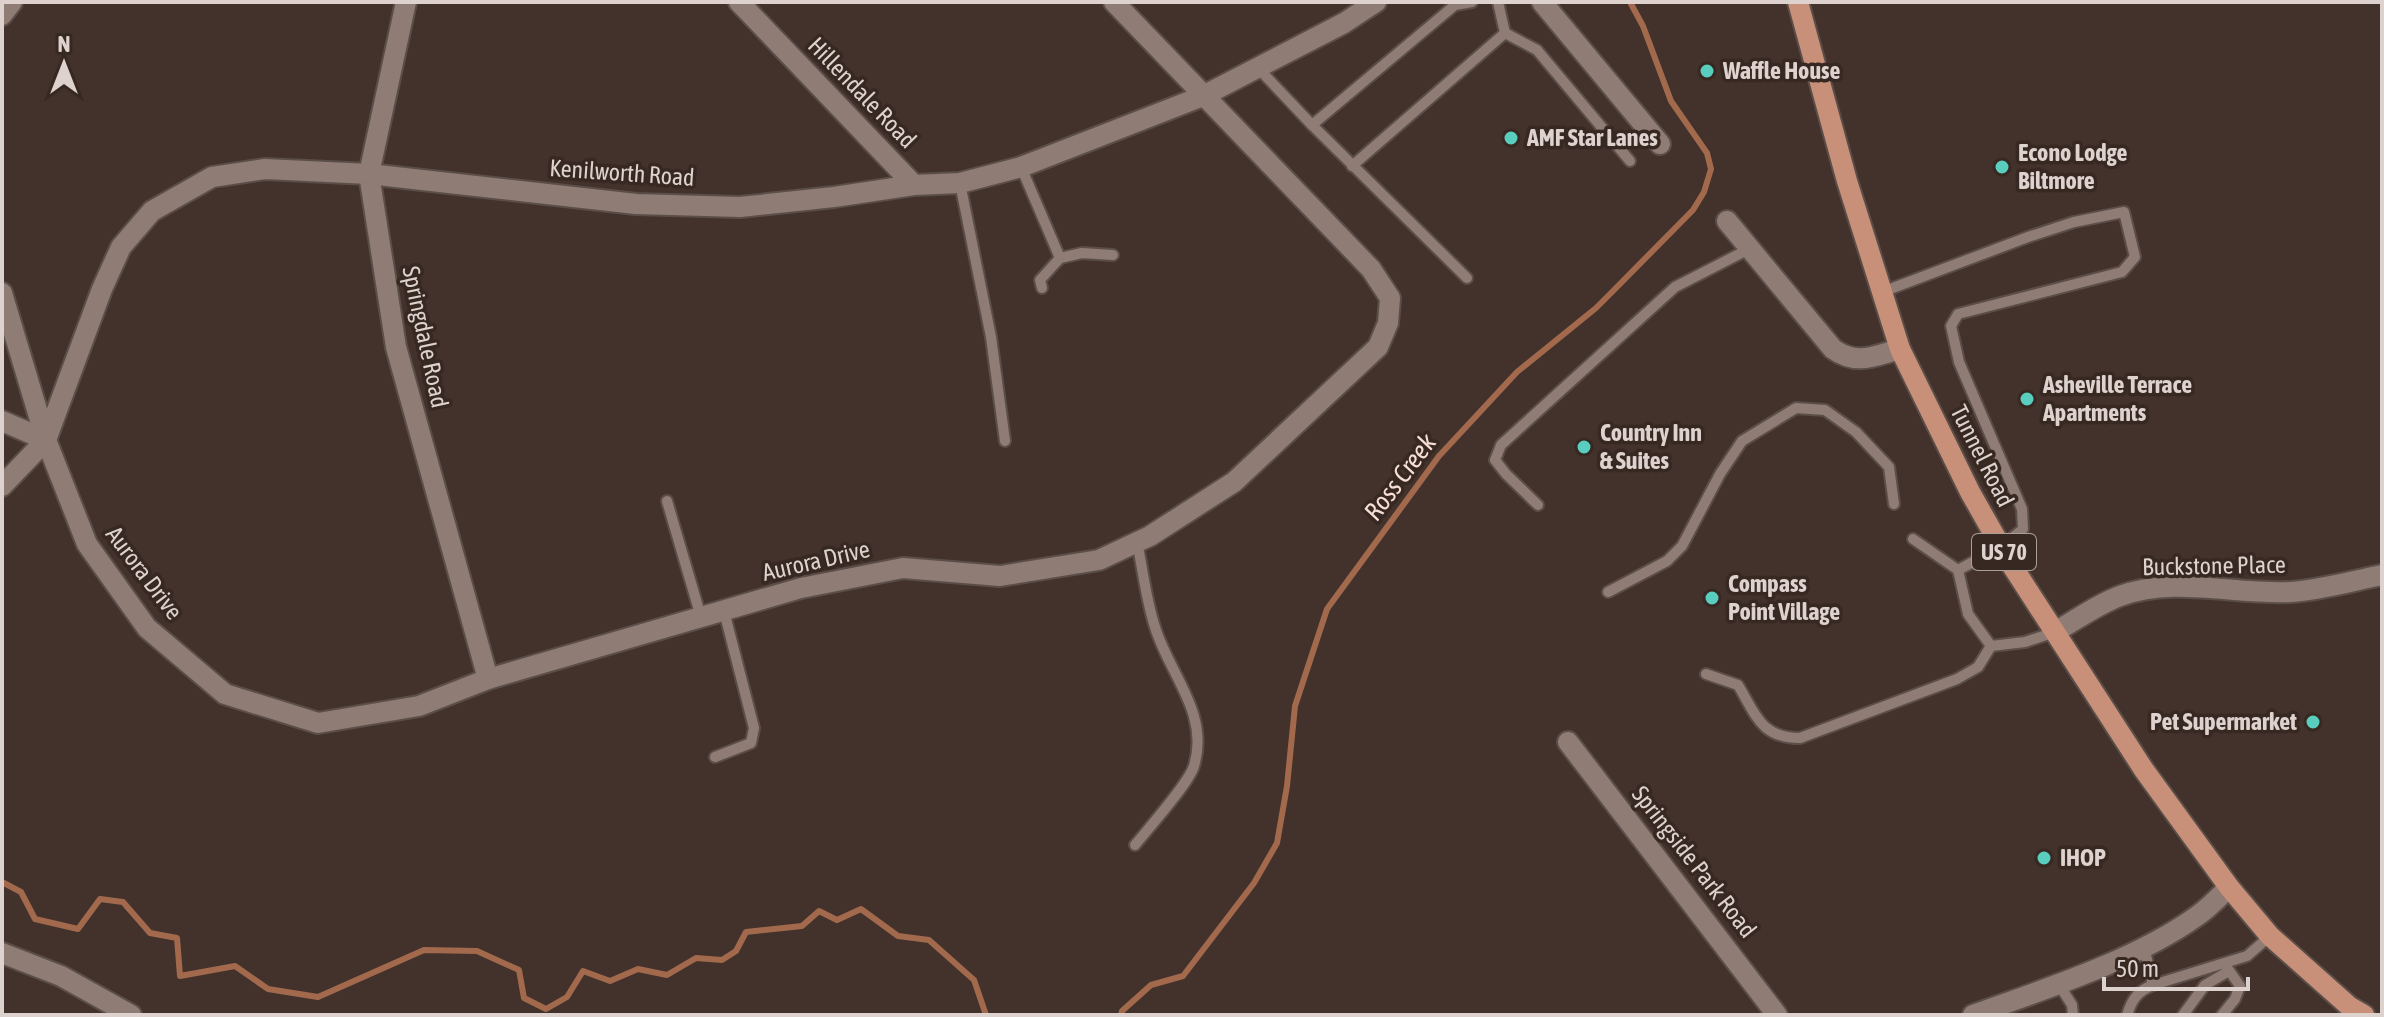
<svg xmlns="http://www.w3.org/2000/svg" width="2384" height="1017" font-family="'Asap Condensed',sans-serif">
	<style>
		.lines { fill: none; stroke-linecap: round; stroke-linejoin: round }
		.stream { stroke: #a2694d; stroke-width: 6 }
		.service-casing { stroke: #5b4e48; stroke-width: 14 }
		.minor-casing { stroke: #5b4e48; stroke-width: 24 }
		.tertiary-casing { stroke: #5b4e48; stroke-width: 24 }
		.primary-casing { stroke: #5b4e48; stroke-width: 24 }
		.service { stroke: #8f7c74; stroke-width: 10 }
		.minor { stroke: #8f7c74; stroke-width: 20 }
		.tertiary { stroke: #8f7c74; stroke-width: 20 }
		.primary { stroke: #c99079; stroke-width: 20 }
		.poi-dot { fill: #59cebf; stroke: #372822; stroke-width: 3 }
		.labels { text-anchor: middle; stroke-width: 7; stroke-linejoin: round; paint-order: stroke }
		.shield { fill: #372822; stroke: #ab9f9a; stroke-width: 2 }
		.shield-label { font-size: 22px; font-weight: bold; fill: #ddd2ce }
		.poi-label { font-size: 24px; font-weight: bold; fill: #ddd2ce; stroke: #372822; text-anchor: start }
		.street-label { font-size: 24px; fill: #ddd2ce; stroke: #372822 }
		.water-label { font-size: 26px; font-style: italic; fill: #f6dfd5; stroke: #372822 }
	</style>
	<rect width="100%" height="100%" fill="#42322b"/>
	<g class="lines">
		<g class="stream">
			<path d="M2,882L21,892L35,919L78,929L100,899L123,902L150,933L177,938L180,976L235,966L268,989L318,997L424,950L477,951L519,970L524,998L546,1009L567,997L583,971L610,981L638,969L667,975L696,958L722,960L736,951L746,932L802,926L819,911L837,920L861,909L898,936L929,940L974,980L986,1015"/>
			<path d="M1121,1015L1122,1011L1151,985L1183,976L1254,883L1277,843L1287,786L1295,706L1327,609L1439,456L1517,372L1596,308L1613,291L1693,210L1704,192L1711,169L1707,153L1671,101L1643,26L1630,2"/>
		</g>
		<defs>
			<g id="service">
				<path d="M1505,33L1537,50L1630,161"/>
				<path d="M1258,68L1312,125L1455,5L1472,2"/>
				<path d="M1312,125L1467,278"/>
				<path d="M1352,166L1505,33L1498,2"/>
				<path d="M1021,167L1060,258L1082,253L1113,255"/>
				<path d="M960,183L991,337L1005,441"/>
				<path d="M1042,288L1040,280L1060,258"/>
				<path d="M1882,292L2028,237L2074,222L2124,212L2135,257L2122,272L1958,314L1951,326L1959,362L2022,509L2023,529L2001,547L1958,570L1913,539"/>
				<path d="M667,501L701,617"/>
				<path d="M1538,505L1506,474L1495,460L1501,445L1675,287L1751,248"/>
				<path d="M1958,570L1968,614L1991,646L2025,642L2055,632"/>
				<path d="M1608,592L1667,561L1682,546L1720,474L1742,441L1796,408L1825,410L1856,432L1889,467L1894,504"/>
				<path d="M1706,674L1738,685C1756,715 1761,738 1800,738L1957,679L1978,667L1991,646"/>
				<path d="M715,757L751,743L754,728L724,611"/>
				<path d="M1135,845C1148,829 1189,783 1194,766C1210,713 1169,674 1155,627C1146,600 1143,570 1137,542"/>
				<path d="M2058,983L2072,1005L2073,1015"/>
				<path d="M2153,985L2247,956L2270,936"/>
				<path d="M2127,1015C2132,999 2138,991 2153,985L2144,947"/>
				<path d="M2183,1015L2205,985L2229,971"/>
				<path d="M2222,1015L2235,999L2240,986L2226,966"/>
			</g>
			<g id="minor">
				<path d="M406,2L369,174L396,347L488,679"/>
				<path d="M739,2L914,185"/>
				<path d="M1542,2L1660,144"/>
				<path d="M2,15L12,2"/>
				<path d="M1727,221L1833,349C1857,366 1874,356 1900,349"/>
				<path d="M2,293L46,440L87,544L147,628L225,694L318,723L419,706L488,679L801,588L903,568L1000,576L1099,560L1150,536L1234,482L1378,347L1388,323L1390,298L1371,269L1114,2"/>
				<path d="M2,421L46,440"/>
				<path d="M2055,632C2076,620 2098,604 2120,596C2174,576 2235,595 2291,592C2321,590 2352,581 2382,575"/>
				<path d="M1568,742L1777,1015"/>
				<path d="M1973,1015C2045,989 2136,960 2197,916C2209,908 2219,897 2229,887"/>
			</g>
			<g id="tertiary">
				<path d="M2,486L46,440L102,289L121,247L152,211L212,177L265,169L369,174L636,204L740,207L834,197L914,185L960,183L1021,167L1203,96L1344,23L1376,2"/>
				<path d="M2,953L61,976L131,1015"/>
			</g>
			<path id="primary" d="M1798,2L1847,181L1900,349L1970,492L2009,561L2144,770L2229,887L2270,936L2350,1007L2364,1015"/>
		</defs>
		<use href="#service" class="service-casing"/>
		<use href="#minor" class="minor-casing"/>
		<use href="#tertiary" class="tertiary-casing"/>
		<use href="#primary" class="primary-casing"/>
		<use href="#service" class="service"/>
		<use href="#minor" class="minor"/>
		<use href="#tertiary" class="tertiary"/>
		<use href="#primary" class="primary"/>
	</g>
	<g class="poi-dot">
		<circle cx="1707" cy="71" r="8"/>
		<circle cx="1511" cy="138" r="8"/>
		<circle cx="2002" cy="167" r="8"/>
		<circle cx="2027" cy="399" r="8"/>
		<circle cx="1584" cy="447" r="8"/>
		<circle cx="1712" cy="598" r="8"/>
		<circle cx="2313" cy="722" r="8"/>
		<circle cx="2044" cy="858" r="8"/>
	</g>
	<g class="labels">
		<rect class="shield" x="1972" y="534" width="64" height="36" rx="6"/>
		<g class="shield-label">
			<text x="2004" y="560">US 70</text>
		</g>
		<g class="poi-label">
			<text x="1723" y="79">Waffle House</text>
			<text x="1527" y="146">AMF Star Lanes</text>
			<text x="2018" y="161">Econo Lodge<tspan x="2018" dy="28">Biltmore</tspan></text>
			<text x="2043" y="393">Asheville Terrace<tspan x="2043" dy="28">Apartments</tspan></text>
			<text x="1600" y="441">Country Inn<tspan x="1600" dy="28">&amp; Suites</tspan></text>
			<text x="1728" y="592">Compass<tspan x="1728" dy="28">Point Village</tspan></text>
			<text x="2297" y="730" text-anchor="end">Pet Supermarket</text>
			<text x="2060" y="866">IHOP</text>
		</g>
		<g class="street-label">
			<text transform="translate(862 93) rotate(46)" y="8">Hillendale Road</text>
			<text transform="translate(622 173) rotate(4)" y="8">Kenilworth Road</text>
			<text transform="translate(425 337) rotate(78)" y="8">Springdale Road</text>
			<text transform="translate(1982 456) rotate(63)" y="8">Tunnel Road</text>
			<text transform="translate(816 561) rotate(-13)" y="8">Aurora Drive</text>
			<text transform="translate(2214 566) rotate(-1)" y="8">Buckstone Place</text>
			<text transform="translate(144 573) rotate(53)" y="8">Aurora Drive</text>
			<text transform="translate(1694 862) rotate(52)" y="8">Springside Park Road</text>
		</g>
		<g class="water-label">
			<text transform="translate(1400 477) rotate(-53)" y="9">Ross Creek</text>
		</g>
	</g>
	<rect width="2384" height="1017" fill="none" stroke="#ddd2ce" stroke-width="8"/>
	<g transform="translate(64 64)" stroke="#372822" stroke-width="6" paint-order="stroke">
	<path d="M0-6L14 30L0 20L-14 30Z" fill="#ddd2ce"/>
	<text y="-12" font-size="22" font-weight="bold" text-anchor="middle" fill="#ddd2ce">N</text>
	</g>
	<path d="M2104 977v12h144v-12" fill="none" stroke="#ddd2ce" stroke-width="4"/>
	<text x="2116" y="977" font-size="24" fill="#ddd2ce" stroke="#372822" stroke-width="6" paint-order="stroke">50 m</text>
</svg>
